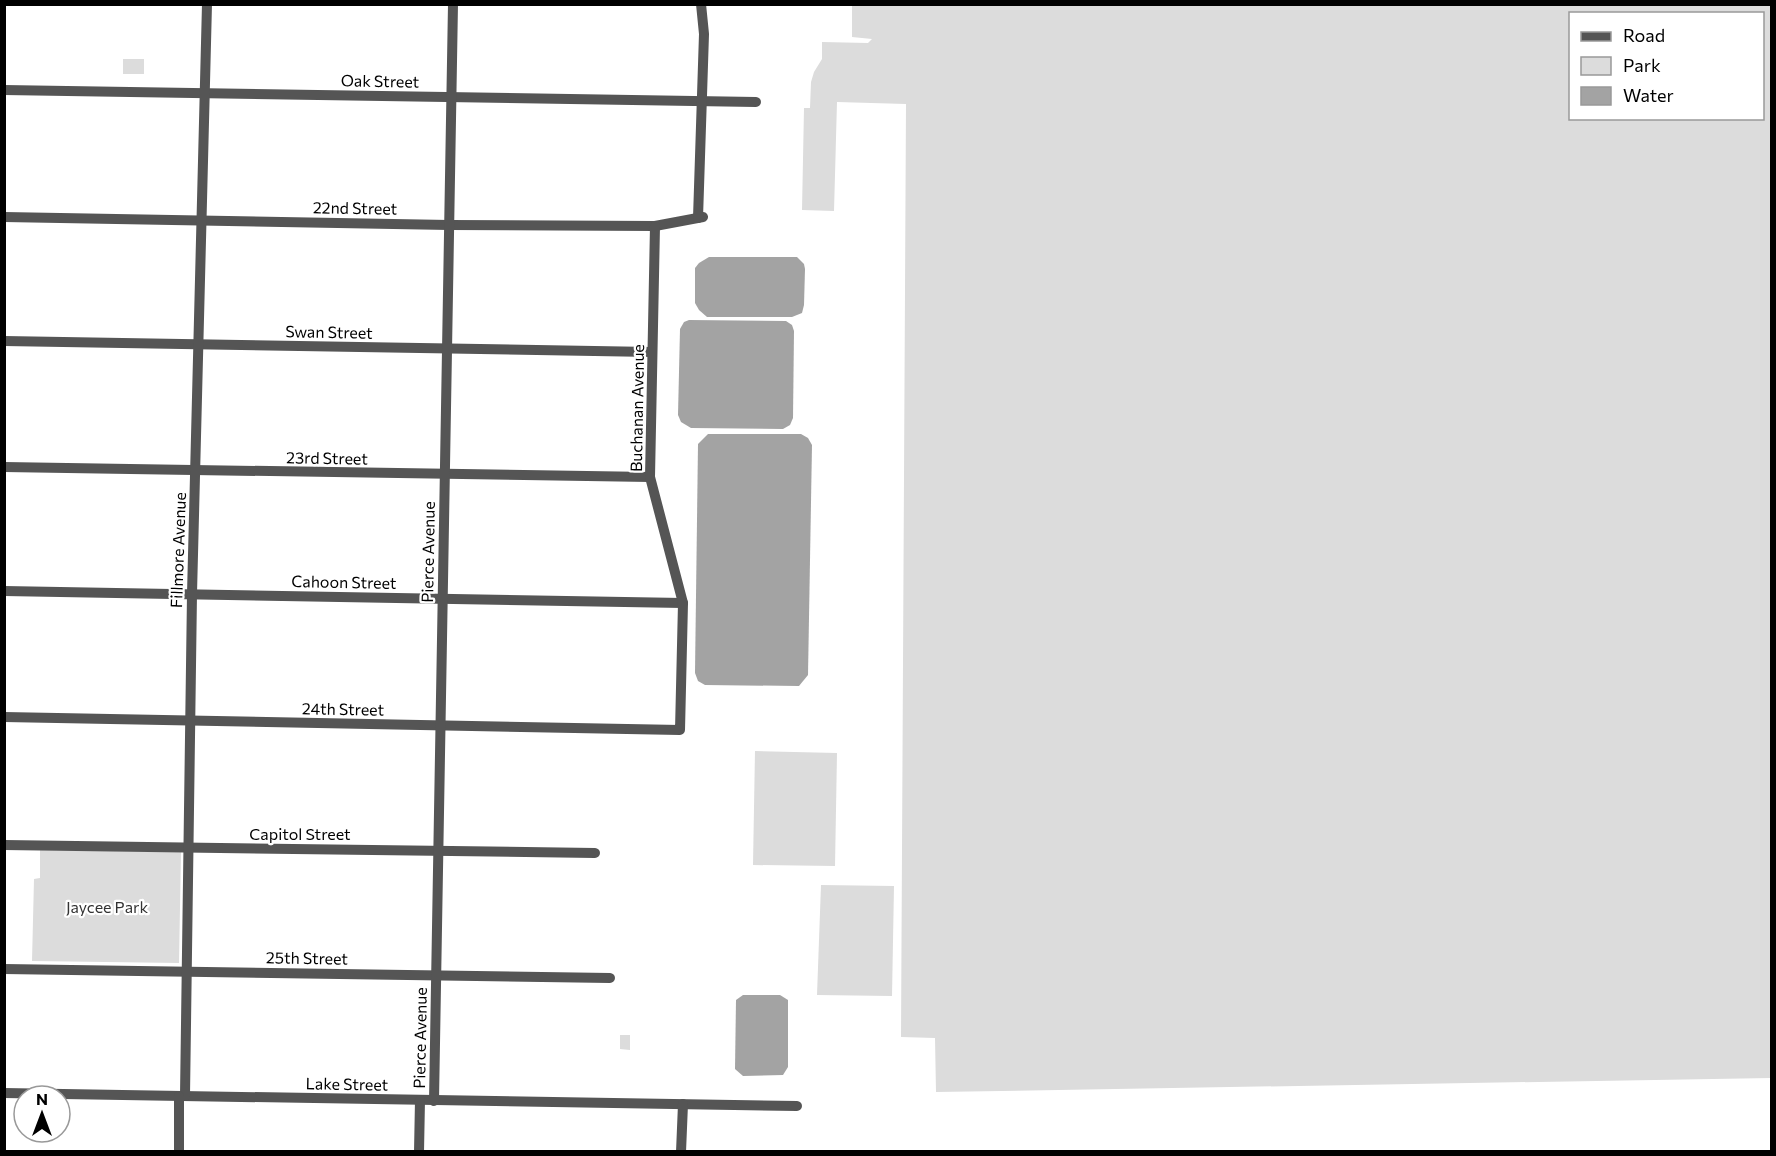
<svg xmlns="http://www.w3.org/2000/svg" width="1776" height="1156" font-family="Commissioner,sans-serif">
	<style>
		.green { fill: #dcdcdc; fill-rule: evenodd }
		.water { fill: #a3a3a3 }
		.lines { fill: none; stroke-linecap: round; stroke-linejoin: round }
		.minor { stroke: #555; stroke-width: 10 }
		.labels { text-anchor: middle; stroke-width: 4.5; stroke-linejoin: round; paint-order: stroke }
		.street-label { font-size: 16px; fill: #000; stroke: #fff }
		.park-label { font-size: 16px; fill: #333; stroke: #fff }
	</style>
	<rect width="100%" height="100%" fill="#fff"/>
	<g class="green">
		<path d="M852,5H1771V1078L936,1092L935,1038L901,1037L906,104L837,102L834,211L802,210L804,108H810L811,82L814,72L822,59V42L868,43L872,39L852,37ZM1570,14H1762V118H1570Z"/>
		<rect x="123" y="59" width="21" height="15"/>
		<path d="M755,751L837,753L835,866L753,865Z"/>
		<path d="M40,850L181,852L179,963L32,961L34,879L40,878Z"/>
		<path d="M821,885L894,886L892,996L817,995Z"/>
		<path d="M620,1035H630V1050L620,1049Z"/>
	</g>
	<g class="water">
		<path d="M709,257H797L804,264L805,269L804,305L802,313L792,317H707L699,310L695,303V268L699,263Z"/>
		<path d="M689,320L786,321L792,325L794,331L793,418L790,425L783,429L691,428L681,422L678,415L680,329L684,322Z"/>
		<path d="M708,434H801L808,438L812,445L808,675L799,686L705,685L698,681L695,673L698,444Z"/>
		<path d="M743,995H780L788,1000V1067L783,1075L743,1076L735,1069L736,1000Z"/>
	</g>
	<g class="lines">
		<g class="minor">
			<path d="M4,90L756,102"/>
			<path d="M4,217L449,225L655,226L703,217"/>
			<path d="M698,218L704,34L701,4"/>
			<path d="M4,341L652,352"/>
			<path d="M4,467L650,477"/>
			<path d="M4,591L683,603"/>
			<path d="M4,717L680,730L683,603L650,477L655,226"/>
			<path d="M4,845L595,853"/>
			<path d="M4,969L610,978"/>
			<path d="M4,1093L797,1106"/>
			<path d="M185,1096L192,594L207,4"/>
			<path d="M434,1101L453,4"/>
			<path d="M179,1152V1096"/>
			<path d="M419,1152L420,1100"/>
			<path d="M681,1152L683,1104"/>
		</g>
	</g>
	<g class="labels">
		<g class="street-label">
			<text transform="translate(380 81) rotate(1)" y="6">Oak Street</text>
			<text transform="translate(355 208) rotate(1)" y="6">22nd Street</text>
			<text transform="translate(329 332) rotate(1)" y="6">Swan Street</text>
			<text transform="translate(637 408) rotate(-89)" y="6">Buchanan Avenue</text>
			<text transform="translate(327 458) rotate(1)" y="6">23rd Street</text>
			<text transform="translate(178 550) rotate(-88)" y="6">Fillmore Avenue</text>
			<text transform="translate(428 552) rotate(-89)" y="6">Pierce Avenue</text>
			<text transform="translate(344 582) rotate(1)" y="6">Cahoon Street</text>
			<text transform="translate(343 709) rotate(1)" y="6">24th Street</text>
			<text x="300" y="840">Capitol Street</text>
			<text transform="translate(307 958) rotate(1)" y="6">25th Street</text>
			<text transform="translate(420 1038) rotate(-89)" y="6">Pierce Avenue</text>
			<text transform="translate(347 1084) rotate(1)" y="6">Lake Street</text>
		</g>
		<g class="park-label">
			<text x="107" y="913">Jaycee Park</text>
		</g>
	</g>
	<rect width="1776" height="1156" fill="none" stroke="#000000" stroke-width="12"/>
	<rect x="1569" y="12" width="195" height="108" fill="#ffffff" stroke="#999999" stroke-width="1.5"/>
	<rect x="1581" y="32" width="30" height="9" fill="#555555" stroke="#999999" stroke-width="1.5"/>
	<text x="1623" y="42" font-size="18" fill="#000000">Road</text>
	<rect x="1581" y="57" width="30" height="18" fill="#dcdcdc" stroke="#999999" stroke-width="1.5"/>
	<text x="1623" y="72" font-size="18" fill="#000000">Park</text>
	<rect x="1581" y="87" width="30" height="18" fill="#a3a3a3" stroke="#999999" stroke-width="1.5"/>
	<text x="1623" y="102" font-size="18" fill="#000000">Water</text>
	<g transform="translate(42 1114)"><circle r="28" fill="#ffffff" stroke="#999999" stroke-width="1.5"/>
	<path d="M0-4.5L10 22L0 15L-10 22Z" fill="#000000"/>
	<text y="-9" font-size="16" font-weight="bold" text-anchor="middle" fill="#000000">N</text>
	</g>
</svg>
